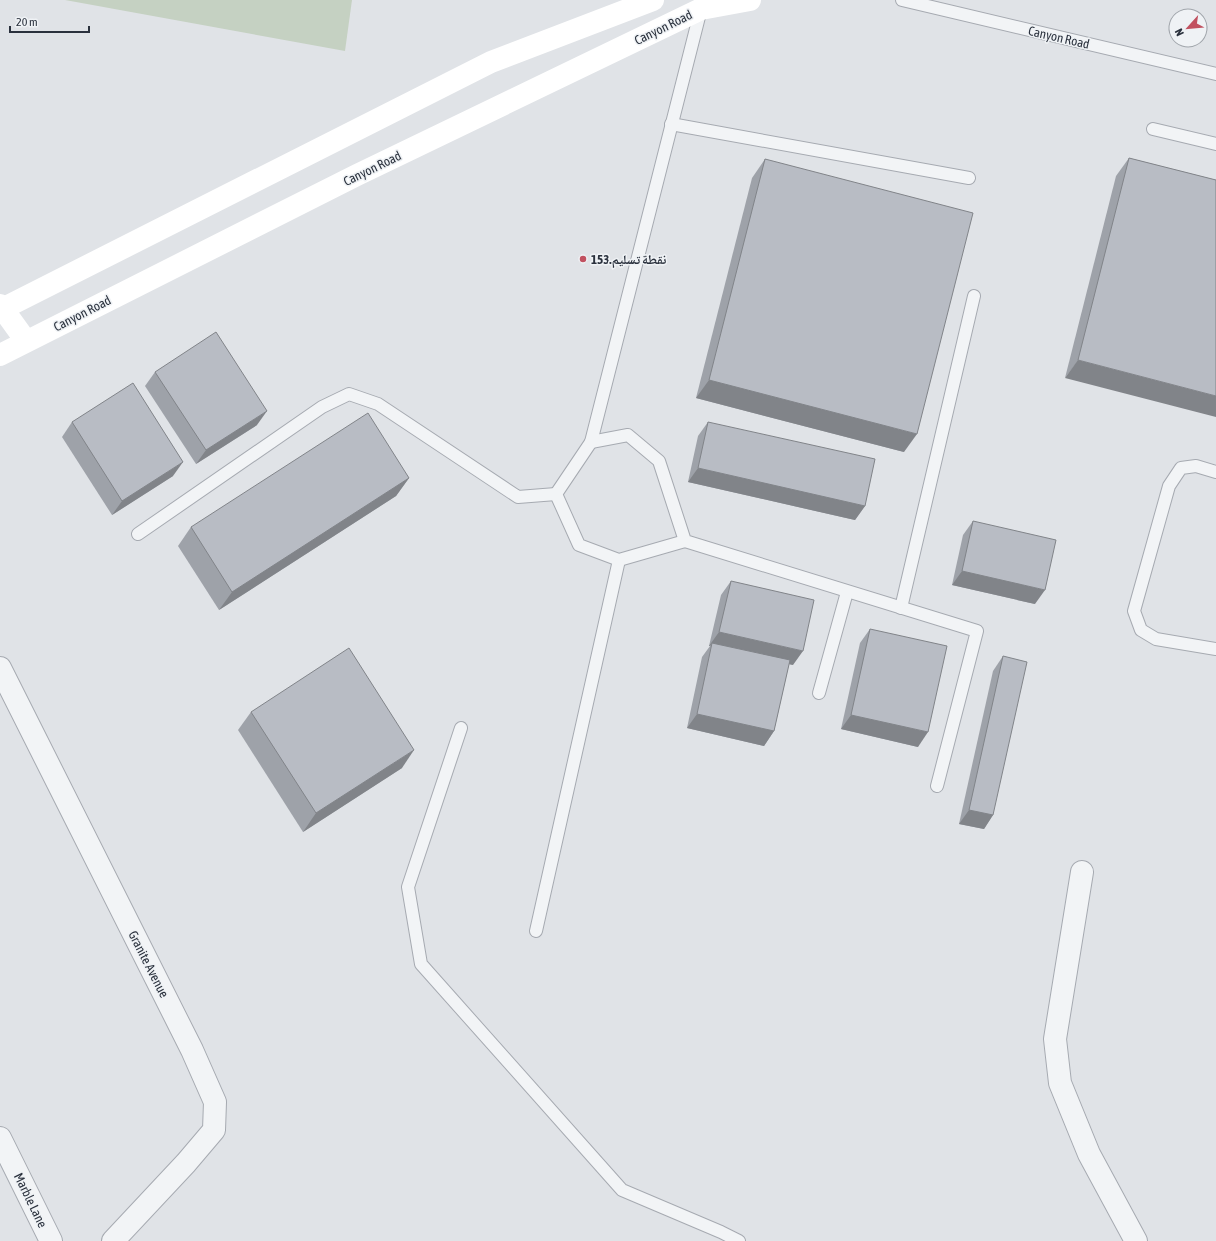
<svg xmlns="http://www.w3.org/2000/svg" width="1216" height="1241" font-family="'Asap Condensed','Noto Naskh Arabic',sans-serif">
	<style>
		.green { fill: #c5d1c2 }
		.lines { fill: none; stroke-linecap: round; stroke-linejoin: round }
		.service-casing { stroke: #a6aab1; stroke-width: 14 }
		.minor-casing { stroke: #a6aab1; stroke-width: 24 }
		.service { stroke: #f2f4f6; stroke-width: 12 }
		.minor { stroke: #f2f4f6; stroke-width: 22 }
		.secondary { stroke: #fff; stroke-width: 22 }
		.wall { fill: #9ea2a9 }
		.shaded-wall { fill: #818489 }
		.building { fill: #b8bcc4; stroke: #818489 }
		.poi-dot { fill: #c15160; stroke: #eff2f5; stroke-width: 1.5 }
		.labels { text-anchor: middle; stroke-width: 3; stroke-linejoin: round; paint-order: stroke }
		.street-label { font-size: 13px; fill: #2a313d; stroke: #eff2f5 }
		.poi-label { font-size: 13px; font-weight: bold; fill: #2a313d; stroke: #eff2f5; text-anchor: start }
	</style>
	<rect width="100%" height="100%" fill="#e0e3e7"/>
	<path class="green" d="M65,0H352L345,51Z"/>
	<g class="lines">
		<defs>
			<g id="service">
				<path d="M902,0L1216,74"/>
				<path d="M671,124L969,178"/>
				<path d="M1153,129L1216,144"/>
				<path d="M591,442L628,435L659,461L685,541L977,631L937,786"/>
				<path d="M1216,472L1196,466L1181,468L1169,486L1134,611L1141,630L1156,639L1216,649"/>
				<path d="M556,494L591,442L701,9"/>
				<path d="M556,494L579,545L619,560L685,541"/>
				<path d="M138,534L322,407L349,394L378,404L518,497L556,494"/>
				<path d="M901,608L974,296"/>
				<path d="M819,693L847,592"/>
				<path d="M461,728L408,887L421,964L622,1190L721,1232L739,1241"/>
				<path d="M536,931L619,560"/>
			</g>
			<g id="minor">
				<path d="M0,668L192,1050L215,1102L214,1130L186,1163L113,1241"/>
				<path d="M1082,872L1055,1039L1060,1083L1089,1154L1136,1241"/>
				<path d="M0,1138L51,1241"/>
			</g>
		</defs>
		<use href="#service" class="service-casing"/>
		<use href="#minor" class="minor-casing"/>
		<use href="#service" class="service"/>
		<use href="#minor" class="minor"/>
		<g class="secondary">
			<path d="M0,305L26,341"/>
			<path d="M0,310L491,62L653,0"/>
			<path d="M0,355L357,175L701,9L750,0"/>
		</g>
	</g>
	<g class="wall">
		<path d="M1129,158L1216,180L1065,378L1116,176Z"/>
		<path d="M765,159L904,452L696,398L752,178Z"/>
		<path d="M155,372L257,425L196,464L145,386Z"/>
		<path d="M72,422L173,476L112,515L62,437Z"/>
		<path d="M708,422L865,506L855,520L688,482L698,436Z"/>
		<path d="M409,478L396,496L219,610L178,546L191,527Z"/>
		<path d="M973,521L1035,604L952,585L963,535Z"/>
		<path d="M731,581L793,665L789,664L774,731L764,746L687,728L702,657L710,646H709L721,595Z"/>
		<path d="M870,629L918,747L841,729L860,643Z"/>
		<path d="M1003,656L993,815L984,829L959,824L993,671Z"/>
		<path d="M251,712L402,768L303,832L238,730Z"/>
	</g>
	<g class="shaded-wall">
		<path d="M1078,360L1216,396V417L1065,378Z"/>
		<path d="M709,380L917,434L904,452L696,398Z"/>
		<path d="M267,411L257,425L196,464L206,450Z"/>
		<path d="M183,462L173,476L112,515L122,501Z"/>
		<path d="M698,468L865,506L855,520L688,482Z"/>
		<path d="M409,478L396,496L219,610L232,592Z"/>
		<path d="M962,571L1045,590L1035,604L952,585Z"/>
		<path d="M719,632L803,651L793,665L712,646V643L710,646H709Z"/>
		<path d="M697,714L774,731L764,746L687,728Z"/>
		<path d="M851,715L928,732L918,747L841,729Z"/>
		<path d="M414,750L402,768L303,832L316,813Z"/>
		<path d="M969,810L993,815L984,829L959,824Z"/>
	</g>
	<g class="building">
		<path d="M1129,158L1216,180V396L1078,360Z"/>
		<path d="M765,159L973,213L917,434L709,380Z"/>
		<path d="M216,332L267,411L206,450L155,372Z"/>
		<path d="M133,383L183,462L122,501L72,422Z"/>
		<path d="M368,413L409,478L232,592L191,527Z"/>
		<path d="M708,422L875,459L865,506L698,468Z"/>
		<path d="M973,521L1056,540L1045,590L962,571Z"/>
		<path d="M731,581L814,600L803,651L719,632Z"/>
		<path d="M870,629L947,646L928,732L851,715Z"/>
		<path d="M712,643L790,660L774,731L697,714Z"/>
		<path d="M349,648L414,750L316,813L251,712Z"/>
		<path d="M1003,656L1027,662L993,815L969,810Z"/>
	</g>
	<circle class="poi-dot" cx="583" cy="259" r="4"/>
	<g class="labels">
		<g class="street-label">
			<text transform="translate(663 27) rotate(-26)" y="5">Canyon Road</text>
			<text transform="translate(1059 37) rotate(13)" y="5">Canyon Road</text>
			<text transform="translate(372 168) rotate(-26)" y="5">Canyon Road</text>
			<text transform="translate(82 313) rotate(-27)" y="5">Canyon Road</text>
			<text transform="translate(149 964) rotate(63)" y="5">Granite Avenue</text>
			<text transform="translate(31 1200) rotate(64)" y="5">Marble Lane</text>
		</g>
		<g class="poi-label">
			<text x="591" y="264">نقطة تسليم.153</text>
		</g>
	</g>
	<g transform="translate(1188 28) rotate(243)"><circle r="19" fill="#eff2f5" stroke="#a0a5ab"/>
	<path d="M0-3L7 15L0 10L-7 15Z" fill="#c15160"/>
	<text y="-6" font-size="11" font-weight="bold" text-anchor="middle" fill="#2a313d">N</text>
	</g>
	<path d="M10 26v6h79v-6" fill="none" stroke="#2a313d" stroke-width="2"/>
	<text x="16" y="26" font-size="12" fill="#2a313d" stroke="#eff2f5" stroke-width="3" paint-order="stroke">20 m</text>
</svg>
